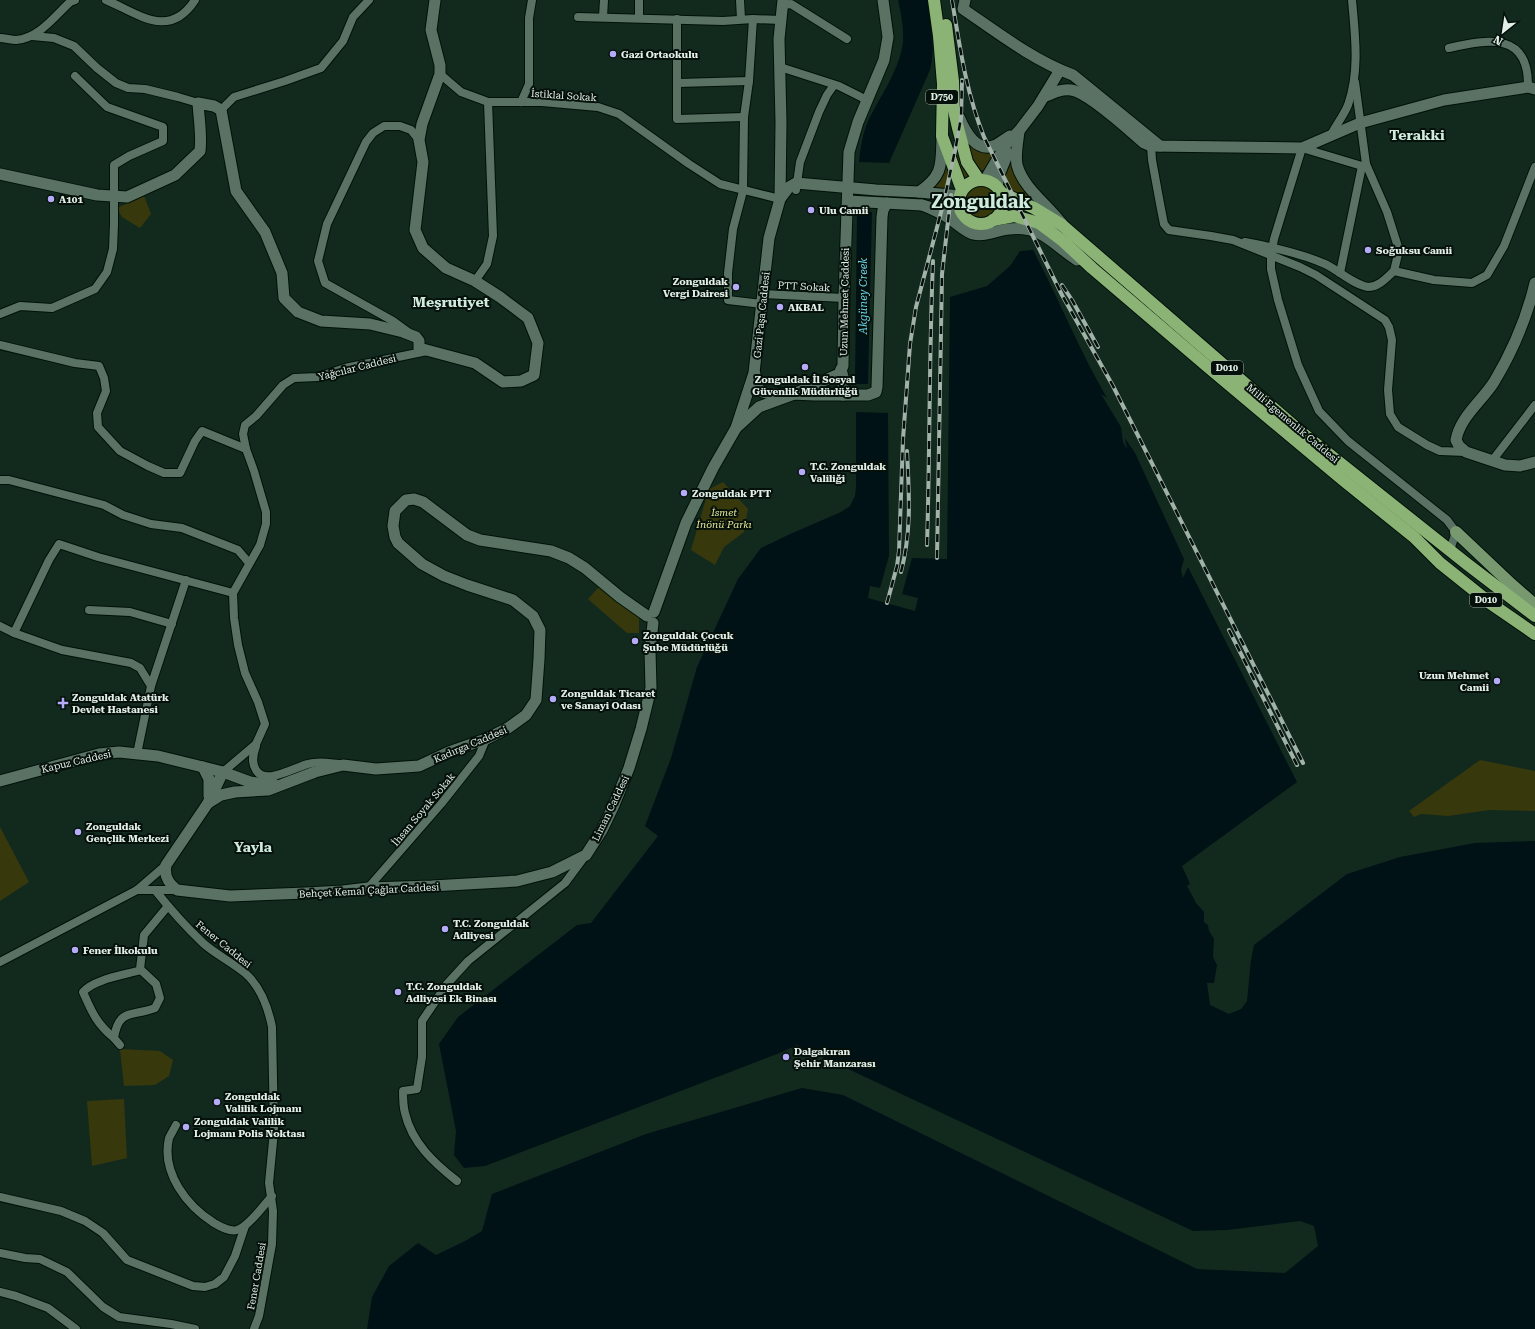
<svg xmlns="http://www.w3.org/2000/svg" width="1535" height="1329" font-family="'Roboto Serif',serif">
	<style>
		.green { fill: #38380d }
		.water { fill: #001216 }
		.lines { fill: none; stroke-linecap: round; stroke-linejoin: round }
		.street-casing { stroke: #001208; stroke-width: 10 }
		.secondary-casing { stroke: #001208; stroke-width: 13 }
		.primary-casing { stroke: #001208; stroke-width: 14 }
		.highway-casing { stroke: #001208; stroke-width: 14 }
		.street { stroke: #597264; stroke-width: 8 }
		.secondary { stroke: #597264; stroke-width: 11 }
		.primary { stroke: #78996f; stroke-width: 12 }
		.highway { stroke: #8cb376; stroke-width: 12 }
		.rail-casing { stroke: #a1b2a9; stroke-width: 4 }
		.rail { stroke: #06100b; stroke-width: 2.5; stroke-dasharray: 8; stroke-linecap: butt }
		.poi-dot { fill: #b4acf9; stroke: #06100b; stroke-width: 1.5 }
		.labels { text-anchor: middle; stroke-width: 4; stroke-linejoin: round; paint-order: stroke }
		.shield { fill: #06100b; stroke: #9faca5; stroke-width: 1 }
		.shield-label { font-size: 9px; font-weight: bold; fill: #e1efe7 }
		.poi-label { font-size: 10px; font-weight: bold; fill: #e1efe7; stroke: #06100b; text-anchor: start }
		.street-label { font-size: 10px; fill: #e1efe7; stroke: #06100b }
		.park-label { font-size: 10px; font-style: italic; fill: #e4e694; stroke: #06100b }
		.water-label { font-size: 11px; font-style: italic; fill: #67d4e9; stroke: #06100b }
		.district-label { font-size: 14px; font-weight: bold; fill: #cfebdb; stroke: #06100b }
		.town-label { font-size: 18px; font-weight: bold; fill: #cfebdb; stroke: #06100b }
	</style>
	<rect width="100%" height="100%" fill="#122a1e"/>
	<g class="green">
		<path d="M967,143L974,147L999,150C996,155 993,162 989,166C977,181 970,151 967,143Z"/>
		<path d="M959,154L968,175L965,178L960,168L957,155Z"/>
		<path d="M1011,154L1042,206L1013,192L1003,171Z"/>
		<path d="M945,162L949,169L946,189L932,188C942,181 944,173 945,162Z"/>
		<circle cx="981" cy="202" r="18"/>
		<path d="M144,196L151,214L140,228L122,217L117,208Z"/>
		<path d="M723,482L748,509L744,532L724,547L715,565L691,550L709,489Z"/>
		<path d="M600,586L639,618V633H627L588,599Z"/>
		<path d="M1480,760L1535,771V811L1489,810L1448,816L1421,814L1414,817L1409,811Z"/>
		<path d="M0,827L29,882L0,901Z"/>
		<path d="M120,1049L160,1051L173,1060L169,1076L155,1085L124,1086Z"/>
		<path d="M124,1099L127,1158L92,1166L87,1101Z"/>
	</g>
	<g class="water">
		<path d="M898,0H928C931,24 936,46 930,70L889,163L859,162C860,150 862,138 866,126C878,98 899,73 903,42C904,28 901,14 898,0Z"/>
		<path d="M857,212H872L868,384H855Z"/>
		<path d="M1033,250C1059,299 1079,350 1107,398L1101,394L1121,427L1123,442L1127,449L1125,438L1135,453L1184,559L1181,570L1183,578L1188,567L1297,782L1182,866L1190,884L1187,886L1196,903L1204,912V922L1208,925L1209,931L1214,939L1213,957L1217,965L1214,983H1207L1210,1005L1229,1014L1241,1009L1247,1001L1251,960L1254,945L1347,874L1400,857L1475,843L1535,841V1329H367L372,1297L389,1266L418,1243L436,1255L465,1241L482,1231L492,1194L646,1134L802,1088L843,1095L1197,1269L1285,1273L1318,1246L1314,1226L1300,1221L1227,1230L1193,1231L797,1045L782,1052L485,1166L464,1168L454,1155L456,1131L439,1044L458,1017L577,925L591,923L658,836L645,826L671,758L697,667L738,579L761,548L788,535L841,512L850,506L855,496L856,486V412L888,413L889,556L880,588L870,586L868,598L915,611L918,598L902,594L912,558L947,559L950,297L987,286L1010,266L1020,251Z"/>
	</g>
	<g class="lines">
		<defs>
			<g id="street">
				<path d="M106,0C139,14 169,40 195,0"/>
				<path d="M639,0V18"/>
				<path d="M740,0L741,19"/>
				<path d="M783,5L791,4L847,39"/>
				<path d="M578,17L723,21L753,19"/>
				<path d="M603,17L604,0"/>
				<path d="M677,19V119L744,117"/>
				<path d="M32,36L54,38L74,46L97,68L116,83L128,88L145,89L178,97L198,103"/>
				<path d="M0,38C5,38 11,40 16,40C39,38 54,17 70,2L75,0"/>
				<path d="M1449,48C1489,39 1529,32 1528,87"/>
				<path d="M780,67L839,86L867,100"/>
				<path d="M440,74L461,92L488,102H542L598,107L619,114L689,164L720,184L780,199"/>
				<path d="M1355,82L1366,164L1387,212L1399,250L1394,271"/>
				<path d="M678,83L749,81"/>
				<path d="M521,102L529,84V18L532,0"/>
				<path d="M221,110L234,97L285,81L321,68L343,41L353,17L369,0"/>
				<path d="M1331,135C1336,125 1344,115 1348,105C1360,71 1355,35 1352,0"/>
				<path d="M1151,146L1152,160L1161,209L1164,224L1169,230L1211,236L1233,240L1300,267L1316,275L1385,320L1389,327L1392,340L1388,390L1390,414L1398,427L1427,445L1440,451L1466,452"/>
				<path d="M1366,164L1362,166L1302,148L1274,239L1271,256V269L1278,300L1298,365L1319,411L1348,441L1447,520L1456,532L1450,550"/>
				<path d="M796,190L800,162L819,112L827,95L834,85"/>
				<path d="M1245,242C1272,247 1300,253 1325,264C1338,270 1354,285 1368,287C1379,287 1387,277 1394,271L1434,280L1472,283L1487,275L1504,246L1535,167"/>
				<path d="M1340,273L1362,166"/>
				<path d="M475,281L487,264L493,236L488,102"/>
				<path d="M763,294L844,298"/>
				<path d="M762,304L728,300V273L733,229L743,191L744,117L749,81L753,19L781,20"/>
				<path d="M0,314L20,306L52,308L95,289L107,272L113,249L114,224V165L129,156L163,141V127L107,107L75,76"/>
				<path d="M408,332L393,321L325,283L318,261L327,224L366,142L373,133L384,126H400L411,130L419,140"/>
				<path d="M0,345L75,363L99,366L104,378L106,391L97,413L98,427L120,451L148,466L164,473H180L195,441L202,431L246,449"/>
				<path d="M1492,461L1535,405"/>
				<path d="M0,480H9L104,505L123,515L151,524L182,528L238,550L249,563"/>
				<path d="M89,610L130,612L172,624"/>
				<path d="M0,626L14,633L62,650L131,663L140,668L151,686L137,754"/>
				<path d="M14,633L49,560L59,544L98,557L233,593"/>
				<path d="M151,686L186,580"/>
				<path d="M256,746C253,754 251,762 256,770C265,786 295,767 308,764C318,761 328,763 339,764"/>
				<path d="M223,772L256,744L265,724L258,702L245,673L238,645L234,618L233,593L260,545L266,524V512L254,471L246,449L243,434L245,425L256,416L283,385L294,378L318,377L345,368L427,351"/>
				<path d="M368,888L441,804L479,756L486,739"/>
				<path d="M137,890H177"/>
				<path d="M155,890C170,909 185,926 203,943C215,954 232,962 245,973C261,987 268,1007 272,1027L274,1131L269,1183L273,1211L272,1244L259,1316L254,1329"/>
				<path d="M0,962L137,890L166,865"/>
				<path d="M114,1038C96,1023 92,1012 83,992C94,979 125,975 141,970"/>
				<path d="M120,1045L114,1038C119,1007 133,1017 155,1008L160,998L156,984L140,969L144,935L168,906"/>
				<path d="M176,1125C174,1129 171,1134 169,1138C161,1173 187,1206 214,1223C221,1227 230,1232 237,1230C248,1227 264,1205 272,1196"/>
				<path d="M457,1181C434,1163 412,1143 405,1113C403,1106 403,1098 403,1091L417,1089L422,1057V1021L447,984L468,961L565,883L585,856"/>
				<path d="M0,1197L61,1211L85,1221L103,1233L127,1260L193,1286L205,1287L215,1284L224,1277L235,1256L245,1226"/>
				<path d="M0,1253L25,1258L40,1259L67,1272L103,1307L119,1317L171,1324L195,1329"/>
				<path d="M0,1292L16,1296L48,1308L76,1329"/>
			</g>
			<g id="secondary">
				<path d="M965,0L963,9C998,33 1033,60 1073,75L1160,146"/>
				<path d="M1044,97C1053,93 1060,89 1071,90C1088,92 1129,130 1144,143L1151,146L1302,148L1360,123L1444,100L1528,87L1535,89"/>
				<path d="M959,117C965,131 976,154 996,145C1001,142 1005,139 1010,136"/>
				<path d="M1019,131C1018,142 1015,154 1017,165C1023,188 1048,205 1062,224"/>
				<path d="M0,174L97,195L127,197L175,175L200,151C202,135 199,120 198,103L214,106L221,110L236,191L265,232L282,273L284,298L298,312L321,321L370,324L403,332L416,337L419,341V348L475,363L503,382L521,381L534,375L538,343L528,318L500,297L475,281L446,268L423,248L415,230L423,162L419,140L422,124L440,74V65L431,30L435,0"/>
				<path d="M985,180L1007,143L1019,131L1038,106L1060,70"/>
				<path d="M997,187L999,175L1008,153"/>
				<path d="M919,192C944,175 941,164 942,136"/>
				<path d="M780,199L789,187L796,183L876,190L919,192L960,196"/>
				<path d="M848,201L922,205L929,207"/>
				<path d="M922,205C932,209 941,213 950,219C958,224 964,231 973,234C986,237 997,230 1009,229C1042,225 1052,244 1077,260"/>
				<path d="M945,212L966,218"/>
				<path d="M1535,283C1527,317 1512,352 1494,382C1482,401 1460,417 1456,440L1459,446L1466,452L1505,465L1520,466L1535,462"/>
				<path d="M841,369L843,377V395"/>
				<path d="M755,374C756,382 756,392 767,393L815,395H868L876,392L877,387L882,217L883,210L887,203"/>
				<path d="M736,428L759,407L794,394L839,374L843,366L844,298L849,152L858,122L884,60L888,37L883,0"/>
				<path d="M654,612L686,523L713,468L736,428L754,373L769,238L780,199L781,122L779,39L783,0"/>
				<path d="M203,767L209,779V796"/>
				<path d="M223,772L208,803L166,865C164,876 168,883 177,890L230,896L306,893L343,891L368,888L432,886L517,881L552,872L586,855L602,830L614,805L629,768L641,729L651,688L650,651L653,623"/>
				<path d="M0,781L99,754L119,752L158,756L223,772L250,782L265,784H274"/>
				<path d="M208,803L221,795L235,792L268,790L315,772L343,765L376,769L419,766L449,752L486,739L508,728L526,715L536,700L539,659L540,630L533,616L513,600L467,585L444,576L422,564L398,543L395,537L393,526L395,511L406,500L414,499L423,502L467,535L480,540L551,551L569,558L585,568L620,597L647,616"/>
			</g>
			<path id="primary" d="M1456,532L1511,584L1535,605"/>
			<g id="highway">
				<path d="M934,0L939,36L943,84L942,136L962,190"/>
				<path d="M946,25L953,81V106L958,128L967,162L979,180"/>
				<circle cx="981" cy="202" r="22"/>
				<path d="M1000,192L1034,208L1062,225L1301,432L1467,564L1535,616"/>
				<path d="M993,220L1014,216L1039,223L1063,241L1092,268L1208,367L1343,480L1414,537L1440,563L1490,603L1535,634"/>
			</g>
		</defs>
		<use href="#street" class="street-casing"/>
		<use href="#secondary" class="secondary-casing"/>
		<use href="#primary" class="primary-casing"/>
		<use href="#highway" class="highway-casing"/>
		<use href="#street" class="street"/>
		<use href="#secondary" class="secondary"/>
		<use href="#primary" class="primary"/>
		<use href="#highway" class="highway"/>
		<defs>
			<g id="rail">
				<path d="M952,0C960,48 966,92 984,137L1062,295L1113,386L1303,763"/>
				<path d="M1062,285L1072,300L1098,347"/>
				<path d="M927,545C930,451 929,356 933,261"/>
				<path d="M937,558L942,274L951,195"/>
				<path d="M901,572C912,529 909,494 907,451"/>
				<path d="M887,603L897,566L899,551L903,439L910,344L916,307L944,201L956,146L961,118L962,80"/>
				<path d="M1229,630L1297,765"/>
			</g>
		</defs>
		<use href="#rail" class="rail-casing"/>
		<use href="#rail" class="rail"/>
	</g>
	<g class="poi-dot">
		<circle cx="613" cy="54" r="4"/>
		<circle cx="51" cy="199" r="4"/>
		<circle cx="811" cy="210" r="4"/>
		<circle cx="1368" cy="250" r="4"/>
		<circle cx="736" cy="287" r="4"/>
		<circle cx="780" cy="307" r="4"/>
		<circle cx="805" cy="367" r="4"/>
		<circle cx="802" cy="472" r="4"/>
		<circle cx="684" cy="493" r="4"/>
		<circle cx="635" cy="641" r="4"/>
		<circle cx="1497" cy="681" r="4"/>
		<circle cx="553" cy="699" r="4"/>
		<path d="M61 697h4v4h4v4h-4v4h-4v-4h-4v-4h4z"/>
		<circle cx="78" cy="832" r="4"/>
		<circle cx="445" cy="929" r="4"/>
		<circle cx="75" cy="950" r="4"/>
		<circle cx="398" cy="992" r="4"/>
		<circle cx="786" cy="1057" r="4"/>
		<circle cx="217" cy="1102" r="4"/>
		<circle cx="186" cy="1127" r="4"/>
	</g>
	<g class="labels">
		<g class="shield">
			<rect x="926" y="90" width="32" height="14" rx="3"/>
			<rect x="1211" y="361" width="32" height="14" rx="3"/>
			<rect x="1470" y="593" width="32" height="14" rx="3"/>
		</g>
		<g class="shield-label">
			<text x="942" y="100">D750</text>
			<text x="1227" y="371">D010</text>
			<text x="1486" y="603">D010</text>
		</g>
		<g class="poi-label">
			<text x="621" y="58">Gazi Ortaokulu</text>
			<text x="59" y="203">A101</text>
			<text x="819" y="214">Ulu Camii</text>
			<text x="1376" y="254">Soğuksu Camii</text>
			<text x="728" y="285" text-anchor="end">Zonguldak<tspan x="728" dy="12">Vergi Dairesi</tspan></text>
			<text x="788" y="311">AKBAL</text>
			<text x="805" y="383" text-anchor="middle">Zonguldak İl Sosyal<tspan x="805" dy="12">Güvenlik Müdürlüğü</tspan></text>
			<text x="810" y="470">T.C. Zonguldak<tspan x="810" dy="12">Valiliği</tspan></text>
			<text x="692" y="497">Zonguldak PTT</text>
			<text x="643" y="639">Zonguldak Çocuk<tspan x="643" dy="12">Şube Müdürlüğü</tspan></text>
			<text x="1489" y="679" text-anchor="end">Uzun Mehmet<tspan x="1489" dy="12">Camii</tspan></text>
			<text x="561" y="697">Zonguldak Ticaret<tspan x="561" dy="12">ve Sanayi Odası</tspan></text>
			<text x="72" y="701">Zonguldak Atatürk<tspan x="72" dy="12">Devlet Hastanesi</tspan></text>
			<text x="86" y="830">Zonguldak<tspan x="86" dy="12">Gençlik Merkezi</tspan></text>
			<text x="453" y="927">T.C. Zonguldak<tspan x="453" dy="12">Adliyesi</tspan></text>
			<text x="83" y="954">Fener İlkokulu</text>
			<text x="406" y="990">T.C. Zonguldak<tspan x="406" dy="12">Adliyesi Ek Binası</tspan></text>
			<text x="794" y="1055">Dalgakıran<tspan x="794" dy="12">Şehir Manzarası</tspan></text>
			<text x="225" y="1100">Zonguldak<tspan x="225" dy="12">Valilik Lojmanı</tspan></text>
			<text x="194" y="1125">Zonguldak Valilik<tspan x="194" dy="12">Lojmanı Polis Noktası</tspan></text>
		</g>
		<g class="street-label">
			<text transform="translate(564 95) rotate(4)" y="4">İstiklal Sokak</text>
			<text transform="translate(804 286) rotate(3)" y="4">PTT Sokak</text>
			<text transform="translate(844 302) rotate(-89)" y="4">Uzun Mehmet Caddesi</text>
			<text transform="translate(761 315) rotate(-84)" y="4">Gazi Paşa Caddesi</text>
			<text transform="translate(357 367) rotate(-14)" y="4">Yağcılar Caddesi</text>
			<text transform="translate(1293 423) rotate(40)" y="4">Milli Egemenlik Caddesi</text>
			<text transform="translate(470 744) rotate(-23)" y="4">Kadırga Caddesi</text>
			<text transform="translate(76 761) rotate(-13)" y="4">Kapuz Caddesi</text>
			<text transform="translate(610 808) rotate(-64)" y="4">Liman Caddesi</text>
			<text transform="translate(423 809) rotate(-50)" y="4">İhsan Soyak Sokak</text>
			<text transform="translate(369 890) rotate(-3)" y="4">Behçet Kemal Çağlar Caddesi</text>
			<text transform="translate(224 944) rotate(39)" y="4">Fener Caddesi</text>
			<text transform="translate(256 1276) rotate(-80)" y="4">Fener Caddesi</text>
		</g>
		<g class="park-label">
			<text x="724" y="516">İsmet<tspan x="724" dy="12">İnönü Parkı</tspan></text>
		</g>
		<g class="water-label">
			<text transform="translate(863 296) rotate(-90)" y="4">Akgüney Creek</text>
		</g>
		<g class="district-label">
			<text x="1417" y="140">Terakki</text>
			<text x="451" y="307">Meşrutiyet</text>
			<text x="253" y="852">Yayla</text>
		</g>
		<g class="town-label">
			<text x="981" y="208">Zonguldak</text>
		</g>
	</g>
	<g transform="translate(1503 32) rotate(210)" stroke="#06100b" stroke-width="3" paint-order="stroke">
	<path d="M0-3L7 15L0 10L-7 15Z" fill="#e1efe7"/>
	<text y="-6" font-size="11" font-weight="bold" text-anchor="middle" fill="#e1efe7">N</text>
	</g>
</svg>
